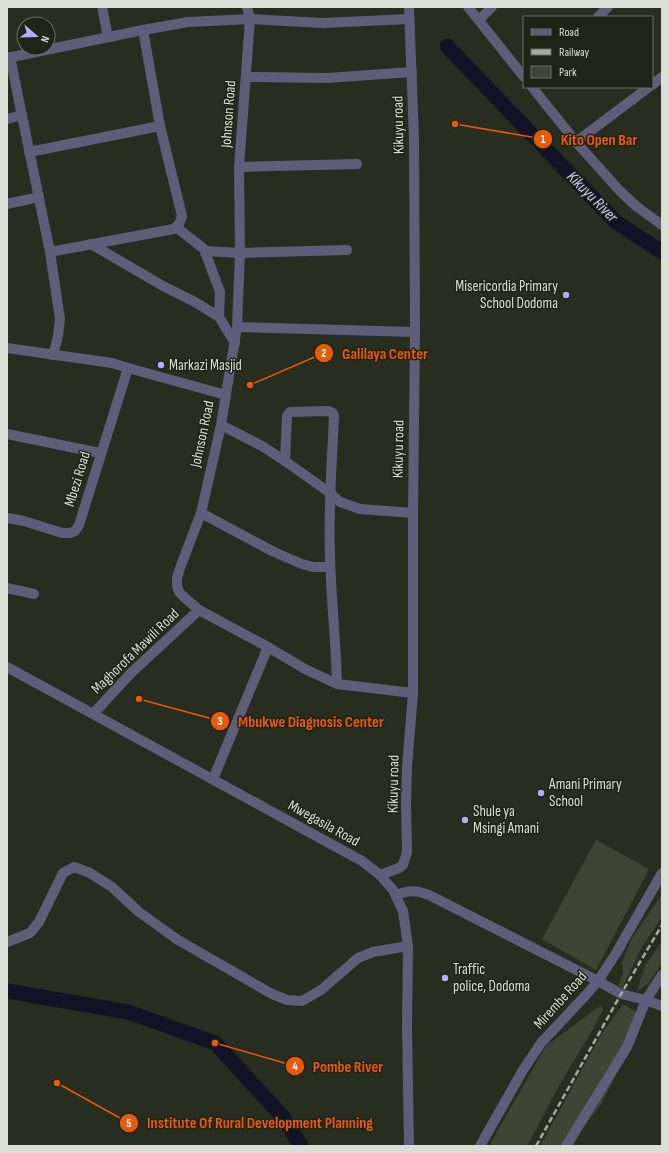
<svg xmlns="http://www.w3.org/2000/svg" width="669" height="1153" font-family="'Sofia Sans Condensed',sans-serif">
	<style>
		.green { fill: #3f4535 }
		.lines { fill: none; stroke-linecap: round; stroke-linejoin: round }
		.river { stroke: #121125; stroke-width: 15 }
		.minor { stroke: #5e5d7a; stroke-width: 10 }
		.rail { stroke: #a5a99f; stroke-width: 2.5; stroke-dasharray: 6 3; stroke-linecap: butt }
		.poi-dot { fill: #b0aefa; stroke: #1e2416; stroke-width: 1.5 }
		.labels { text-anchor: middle; stroke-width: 3; stroke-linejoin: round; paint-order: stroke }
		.street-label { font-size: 15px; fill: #daded5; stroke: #1e2416 }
		.poi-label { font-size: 15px; fill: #daded5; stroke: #1e2416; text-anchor: start }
		.water-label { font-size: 16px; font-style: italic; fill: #cac9fc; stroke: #1e2416 }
		.leader { fill: none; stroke: #e8590c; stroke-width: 1.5 }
		.callout-dot { fill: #e8590c; stroke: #1e2416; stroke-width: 1.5 }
		.mark-label { font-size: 12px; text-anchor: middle; font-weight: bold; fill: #fff }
		.callout-label { font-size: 16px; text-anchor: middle; font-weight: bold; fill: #e8590c; stroke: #1e2416; stroke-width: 3; stroke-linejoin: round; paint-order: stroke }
	</style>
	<rect width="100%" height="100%" fill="#282e1f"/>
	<g class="green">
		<path d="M596,840L649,869L596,970L542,939Z"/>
		<path d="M662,894V917L642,947L622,988L618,986L623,973L622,962L632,938Z"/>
		<path d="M662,941V963L649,983L637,991L645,966Z"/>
		<path d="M623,1004L642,1015L635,1041L623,1061L601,1104L584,1127L573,1146H540L601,1035Z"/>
		<path d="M601,1005L603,1010L589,1036L561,1082L527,1146H489L546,1046Z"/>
	</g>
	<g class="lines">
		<g class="river">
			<path d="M447,46L616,222L662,252"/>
			<path d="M7,991L128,1012L215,1043L283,1117L301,1146"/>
		</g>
		<g class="minor">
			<path d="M102,7L108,37"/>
			<path d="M247,7L250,19L239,167L240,253L237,327L221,425L201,513L180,568L177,578V586L179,592L184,597L199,610L268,647L305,669L337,684L413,693"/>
			<path d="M468,7L524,77"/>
			<path d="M598,17L608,7"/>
			<path d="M479,20L492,7"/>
			<path d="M10,57L50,252L60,319L58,336L53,355"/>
			<path d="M7,58L143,30L188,22L250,19L323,23L409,19"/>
			<path d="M246,77L327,78L412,72"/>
			<path d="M652,85L662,77"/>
			<path d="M532,87L576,142L619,190L636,206L662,225"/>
			<path d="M7,119L22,115"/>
			<path d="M576,142L649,87"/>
			<path d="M29,152L160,126"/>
			<path d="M239,167L357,164"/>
			<path d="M7,204L39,197"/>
			<path d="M176,227L204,249L220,292L219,317L235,343"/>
			<path d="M91,244L163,286L195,302L219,317"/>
			<path d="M205,251L240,253L347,250"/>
			<path d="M50,252L174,229L179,224L182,216L160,126L143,30"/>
			<path d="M237,327L415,332"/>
			<path d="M7,348L112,363L128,368L226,395"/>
			<path d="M221,425L262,446L285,461L330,493L340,502L360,509L413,513"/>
			<path d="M7,434L100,453"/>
			<path d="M285,461L287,416L290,412L328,411L333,413L334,416C332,463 328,509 330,556C331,599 336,641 337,684"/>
			<path d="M201,513L274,552L302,564L313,567H330"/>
			<path d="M7,518L24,521L62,533H70L75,531L79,525L128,368"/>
			<path d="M7,588L34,594"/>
			<path d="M7,667L362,861L380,875L393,890L403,911L408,946L407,1028L409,1146"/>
			<path d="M93,714L131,673L199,610"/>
			<path d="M213,779L268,647"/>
			<path d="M380,875L399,868L403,865L407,852L406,804L407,767L413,693V513L415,332L414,140L409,7"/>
			<path d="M396,895C410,890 415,890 429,895L598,981L621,994L646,1000L662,1006"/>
			<path d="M7,942L30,933L39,922L63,873L74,867L90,873L112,887L139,912L178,940L272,994L287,1000L302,1001L321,990L358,958L373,952L408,946"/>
			<path d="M480,1146L523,1070L541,1043L585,996L598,981L615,955L662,873"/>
			<path d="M566,1146L627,1047L646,1000L662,975"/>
		</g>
		<path class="rail" d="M536,1146L621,994L662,925"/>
	</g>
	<g class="poi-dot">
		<circle cx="566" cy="295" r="4"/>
		<circle cx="161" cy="365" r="4"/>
		<circle cx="541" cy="793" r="4"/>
		<circle cx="465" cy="820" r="4"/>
		<circle cx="445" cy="978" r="4"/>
	</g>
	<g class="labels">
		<g class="street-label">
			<text transform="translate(228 114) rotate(-86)" y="5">Johnson Road</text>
			<text transform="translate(398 125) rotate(-91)" y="5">Kikuyu road</text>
			<text transform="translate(202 434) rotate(-78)" y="5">Johnson Road</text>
			<text transform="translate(398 449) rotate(-89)" y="5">Kikuyu road</text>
			<text transform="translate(77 479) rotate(-73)" y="5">Mbezi Road</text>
			<text transform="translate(135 651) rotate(-44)" y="5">Maghorofa Mawili Road</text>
			<text transform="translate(393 784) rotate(-89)" y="5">Kikuyu road</text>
			<text transform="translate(324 823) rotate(29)" y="5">Mwegasila Road</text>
			<text transform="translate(560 1000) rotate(-48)" y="5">Mirembe Road</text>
		</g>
		<g class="poi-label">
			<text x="558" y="291" text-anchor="end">Misericordia Primary<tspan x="558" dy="17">School Dodoma</tspan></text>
			<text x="169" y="370">Markazi Masjid</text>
			<text x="549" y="789">Amani Primary<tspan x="549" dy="17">School</tspan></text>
			<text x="473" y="816">Shule ya<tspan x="473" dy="17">Msingi Amani</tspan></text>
			<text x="453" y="974">Traffic<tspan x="453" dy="17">police, Dodoma</tspan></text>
		</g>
		<g class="water-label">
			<text transform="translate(593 196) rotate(45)" y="6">Kikuyu River</text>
		</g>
	</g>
	<path class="leader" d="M455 124L543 139M250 385L324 353M139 699L220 721M215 1043L295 1066M57 1083L129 1123"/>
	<g class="callout-dot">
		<circle cx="455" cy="124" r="4"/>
		<circle cx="250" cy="385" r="4"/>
		<circle cx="139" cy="699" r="4"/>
		<circle cx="215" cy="1043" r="4"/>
		<circle cx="57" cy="1083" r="4"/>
		<circle cx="543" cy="139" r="10"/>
		<circle cx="324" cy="353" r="10"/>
		<circle cx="220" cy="721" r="10"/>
		<circle cx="295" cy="1066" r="10"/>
		<circle cx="129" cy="1123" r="10"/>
	</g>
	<g class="mark-label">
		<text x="543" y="143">1</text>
		<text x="324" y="357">2</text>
		<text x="220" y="725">3</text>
		<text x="295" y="1070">4</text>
		<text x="129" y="1127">5</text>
	</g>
	<g class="callout-label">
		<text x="599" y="145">Kito Open Bar</text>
		<text x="385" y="359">Galilaya Center</text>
		<text x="311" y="727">Mbukwe Diagnosis Center</text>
		<text x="348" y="1072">Pombe River</text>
		<text x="260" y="1128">Institute Of Rural Development Planning</text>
	</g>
	<rect width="669" height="1153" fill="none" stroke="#daded5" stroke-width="16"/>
	<rect x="523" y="16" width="130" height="72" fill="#1e2416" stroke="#696e62"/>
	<rect x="531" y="29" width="20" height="6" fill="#5e5d7a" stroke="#696e62"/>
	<text x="559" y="36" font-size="12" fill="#daded5">Road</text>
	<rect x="531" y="49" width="20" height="6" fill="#a5a99f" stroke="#696e62"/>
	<text x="559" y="56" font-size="12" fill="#daded5">Railway</text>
	<rect x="531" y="66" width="20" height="12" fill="#3f4535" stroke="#696e62"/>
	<text x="559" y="76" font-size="12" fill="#daded5">Park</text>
	<g transform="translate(36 36) rotate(110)"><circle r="19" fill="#1e2416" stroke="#696e62"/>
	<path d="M0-3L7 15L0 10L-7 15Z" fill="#b0aefa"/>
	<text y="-6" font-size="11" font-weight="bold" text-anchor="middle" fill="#daded5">N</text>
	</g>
</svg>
